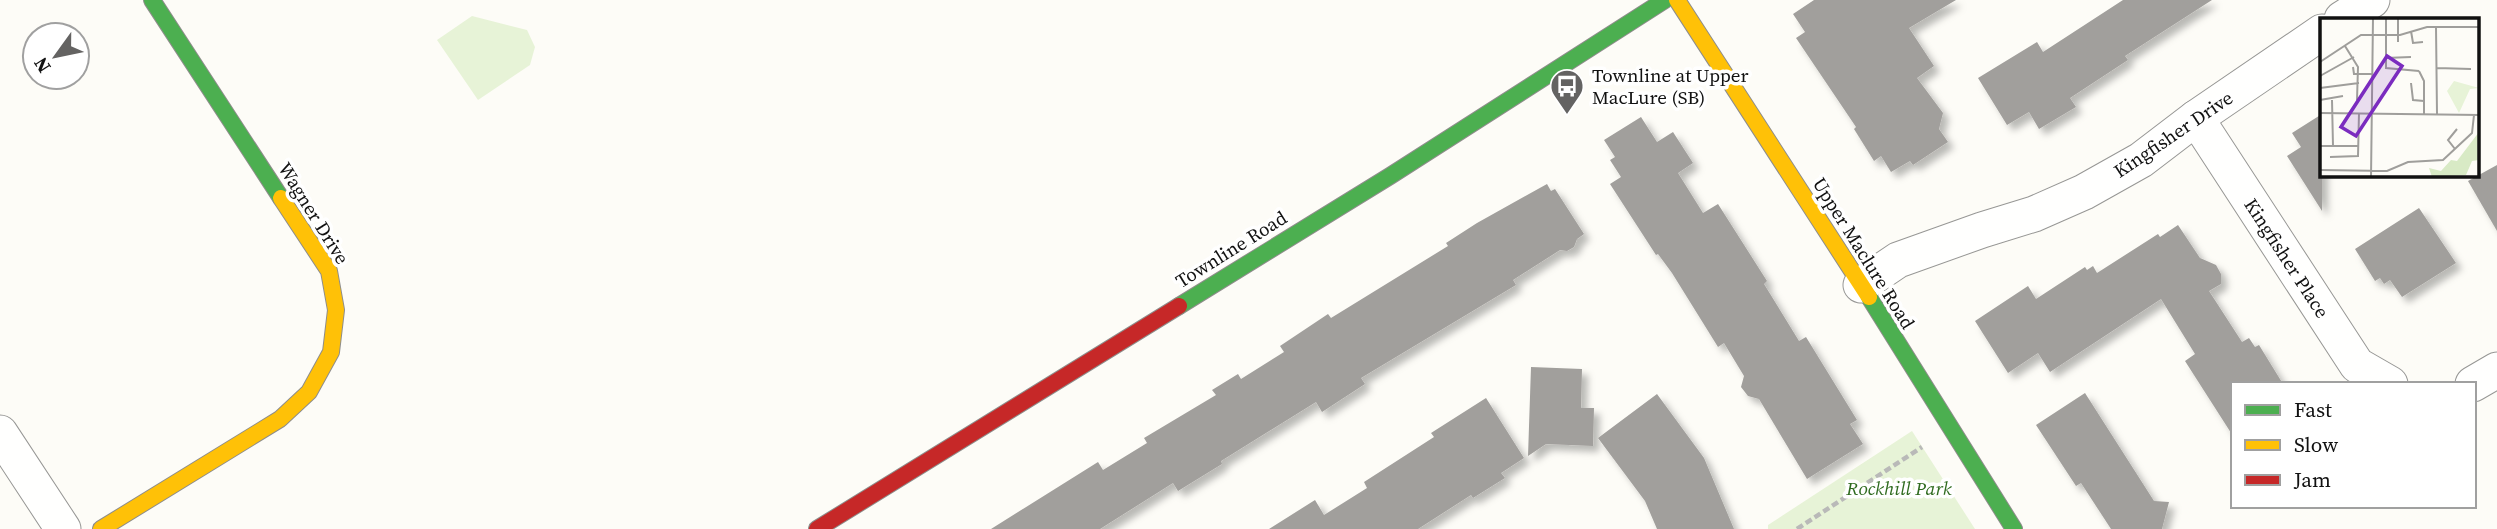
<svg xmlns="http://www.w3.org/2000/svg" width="2497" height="529" font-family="'Source Serif 4',serif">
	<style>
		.green { fill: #e7f3d7 }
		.building { fill: #a19f9c; filter: url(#shadow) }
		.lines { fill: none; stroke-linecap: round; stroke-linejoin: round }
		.street-casing { stroke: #979795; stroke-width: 37 }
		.fast-casing { stroke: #8e8d8b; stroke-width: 18 }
		.slow-casing { stroke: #8e8d8b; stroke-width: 18 }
		.jam-casing { stroke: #8e8d8b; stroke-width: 18 }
		.path { stroke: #b9b9b8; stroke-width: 4.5; stroke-dasharray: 7 3.5; stroke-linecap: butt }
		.street { stroke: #fffffe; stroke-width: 35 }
		.fast { stroke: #4caf50; stroke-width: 16 }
		.slow { stroke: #ffc107; stroke-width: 16 }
		.jam { stroke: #c62828; stroke-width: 16 }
		.labels { text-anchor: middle; stroke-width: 7; stroke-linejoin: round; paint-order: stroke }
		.poi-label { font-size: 19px; fill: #111; stroke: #fff; text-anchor: start }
		.street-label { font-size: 19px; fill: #111; stroke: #fff }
		.park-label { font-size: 19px; font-style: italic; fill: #2f6b1f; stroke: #fff }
		.inset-road { fill: none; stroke: #9f9e9b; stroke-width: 2 }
		.view { fill: #7b2cbf; fill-opacity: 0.15; stroke: #7b2cbf; stroke-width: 3.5 }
		.inset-edge { fill: none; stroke: #111; stroke-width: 3.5 }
	</style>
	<defs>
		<filter id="shadow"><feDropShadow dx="6" dy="6" stdDeviation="3.5" flood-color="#0004"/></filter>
	</defs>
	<rect width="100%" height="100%" fill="#fdfcf7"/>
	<g class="green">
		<path d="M472,16L527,30L535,47L530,65L478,100L437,40Z"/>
		<path d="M1912,431L1975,529H1768V525Z"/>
	</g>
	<g class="building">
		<path d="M1814,0H1956L1909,28L1934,66L1917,78L1943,113L1939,129L1948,142L1913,165L1910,161L1891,172L1881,156L1874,161L1854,129L1856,127L1796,38L1805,32L1793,14Z"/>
		<path d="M2123,0H2212L2125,56L2128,60L2070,98L2076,107L2039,129L2029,112L2007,125L1978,78L2037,42L2043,52Z"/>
		<path d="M2322,114V211L2287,156L2301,147L2292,133Z"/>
		<path d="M1641,117L1657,142L1673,132L1693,163L1678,173L1703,213L1718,204L1767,281L1764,284L1799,341L1806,337L1857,420L1850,424L1863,444L1807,479L1759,399L1748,396L1741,387L1744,376L1724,343L1718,347L1672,273L1658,254L1656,255L1610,184L1621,177L1610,160L1615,157L1604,140Z"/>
		<path d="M2497,165V231L2468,181Z"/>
		<path d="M1547,184L1551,191L1555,189L1584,234L1577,239L1574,247L1567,251L1560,250L1513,280L1516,285L1361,378L1365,384L1322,412L1316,402L1221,461L1222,464L1178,491L1173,483L1100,529H991L1098,462L1103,470L1147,443L1144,438L1216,395L1212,390L1238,374L1241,379L1284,352L1280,346L1328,314L1331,318L1448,246L1446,243L1477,223Z"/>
		<path d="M2419,208L2456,263L2402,297L2390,280L2384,284L2380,278L2375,281L2355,249Z"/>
		<path d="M2178,225L2200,258L2216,265L2221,274V284L2209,291L2242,342L2249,338L2255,347L2259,345L2283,384H2233V436L2185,361L2195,354L2161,299L2050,372L2038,353L2008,373L1975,321L2028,286L2036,299L2085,267L2087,270L2093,266L2097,273L2158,234L2160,237Z"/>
		<path d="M1531,367L1582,369L1581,408H1594L1593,446L1546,444L1528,456Z"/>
		<path d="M2085,393L2154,501L2169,502L2162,529H2111L2081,483L2076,486L2036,425Z"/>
		<path d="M1657,394L1704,458L1734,529H1657L1645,501L1598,438Z"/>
		<path d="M1486,398L1524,458L1501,473L1505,478L1473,498L1471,495L1418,529H1269L1315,500L1324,515L1367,488L1364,482L1434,437L1431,433Z"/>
	</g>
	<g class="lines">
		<defs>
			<g id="street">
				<path d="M2342,19L2372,0"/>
				<path d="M2196,118L2357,365L2390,384"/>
				<path d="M1861,285L1898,260L1982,230L2034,214L2084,192L2141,160L2196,118L2322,32"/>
				<path d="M2473,384L2497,370"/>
				<path d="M0,433L63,529"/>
			</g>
			<g id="fast">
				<path d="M152,0L281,198"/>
				<path d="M1869,297L2014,529"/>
				<path d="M1179,306L1390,176L1665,0"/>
			</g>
			<g id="slow">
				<path d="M1677,0L1869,297"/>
				<path d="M101,529L280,419L309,392L331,352L336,310L329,271L281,198"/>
			</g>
			<path id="jam" d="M817,529L1179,306"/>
		</defs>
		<use href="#street" class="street-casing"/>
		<use href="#fast" class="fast-casing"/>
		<use href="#slow" class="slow-casing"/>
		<use href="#jam" class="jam-casing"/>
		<path class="path" d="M1797,529L1922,447"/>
		<use href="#street" class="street"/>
		<use href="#fast" class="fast"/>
		<use href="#slow" class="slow"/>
		<use href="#jam" class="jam"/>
	</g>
	<defs>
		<symbol id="bus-pin" viewBox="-11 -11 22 30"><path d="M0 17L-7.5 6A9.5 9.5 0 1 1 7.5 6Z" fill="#646362" stroke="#fff"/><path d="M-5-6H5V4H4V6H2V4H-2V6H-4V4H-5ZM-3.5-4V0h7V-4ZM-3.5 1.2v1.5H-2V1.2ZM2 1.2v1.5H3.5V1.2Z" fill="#fff"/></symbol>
	</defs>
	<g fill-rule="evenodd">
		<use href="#bus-pin" x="1548" y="67" width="38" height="52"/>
	</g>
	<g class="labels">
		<g class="poi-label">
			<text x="1592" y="82">Townline at Upper<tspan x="1592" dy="22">MacLure (SB)</tspan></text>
		</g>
		<g class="street-label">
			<text transform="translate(2173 134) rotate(-34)" y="7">Kingfisher Drive</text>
			<text transform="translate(314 213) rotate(58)" y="7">Wagner Drive</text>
			<text transform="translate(1231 249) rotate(-32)" y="7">Townline Road</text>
			<text transform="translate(1864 253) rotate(58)" y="7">Upper Maclure Road</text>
			<text transform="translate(2287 258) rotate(57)" y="7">Kingfisher Place</text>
		</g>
		<g class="park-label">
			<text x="1899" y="495">Rockhill Park</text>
		</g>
	</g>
	<g transform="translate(2320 18)">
		<rect width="159" height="159" fill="#fdfcf7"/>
		<path d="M134,63L159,70L150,71L139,95L127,73Z" fill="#e7f3d7"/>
		<path d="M159,114V142L152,143L146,157L112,159L109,150L121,153L131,142L137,143Z" fill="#d8eac5"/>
		<path class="inset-road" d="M66,0V50L99,53M78,0V24M116,9L117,96M91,13L93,25L103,24M25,28L38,49L37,82M65,40L91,39M0,44L41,17H80L107,9H160M33,49L34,56H52M117,50L151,51M99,53L104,63V96M0,58L34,39M91,65L93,82L104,83M0,70L39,65M0,82L23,78M12,82L13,128M0,95L160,97M1,128H38M135,131L128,122L137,111M10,139L38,138L39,95M0,152L67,153L88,144L123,142L152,115L154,97M51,159L53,0"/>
		<path class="view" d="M67,38L82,48L36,118L21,109Z"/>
		<rect width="159" height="159" class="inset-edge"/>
	</g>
	<rect x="2231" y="382" width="245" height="126" fill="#ffffff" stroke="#a0a0a0" stroke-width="2"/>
	<rect x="2245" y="405" width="35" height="10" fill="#4caf50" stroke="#a0a0a0" stroke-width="2"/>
	<text x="2294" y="417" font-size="21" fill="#111111">Fast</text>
	<rect x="2245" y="440" width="35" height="10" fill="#ffc107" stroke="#a0a0a0" stroke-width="2"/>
	<text x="2294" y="452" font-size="21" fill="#111111">Slow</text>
	<rect x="2245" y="475" width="35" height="10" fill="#c62828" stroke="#a0a0a0" stroke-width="2"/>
	<text x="2294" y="487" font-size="21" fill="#111111">Jam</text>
	<g transform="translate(56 56) rotate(237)"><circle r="33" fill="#ffffff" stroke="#a0a0a0" stroke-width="2"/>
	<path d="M0-5L12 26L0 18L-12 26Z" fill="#646362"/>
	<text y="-10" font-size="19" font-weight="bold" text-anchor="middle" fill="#111111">N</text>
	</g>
</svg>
